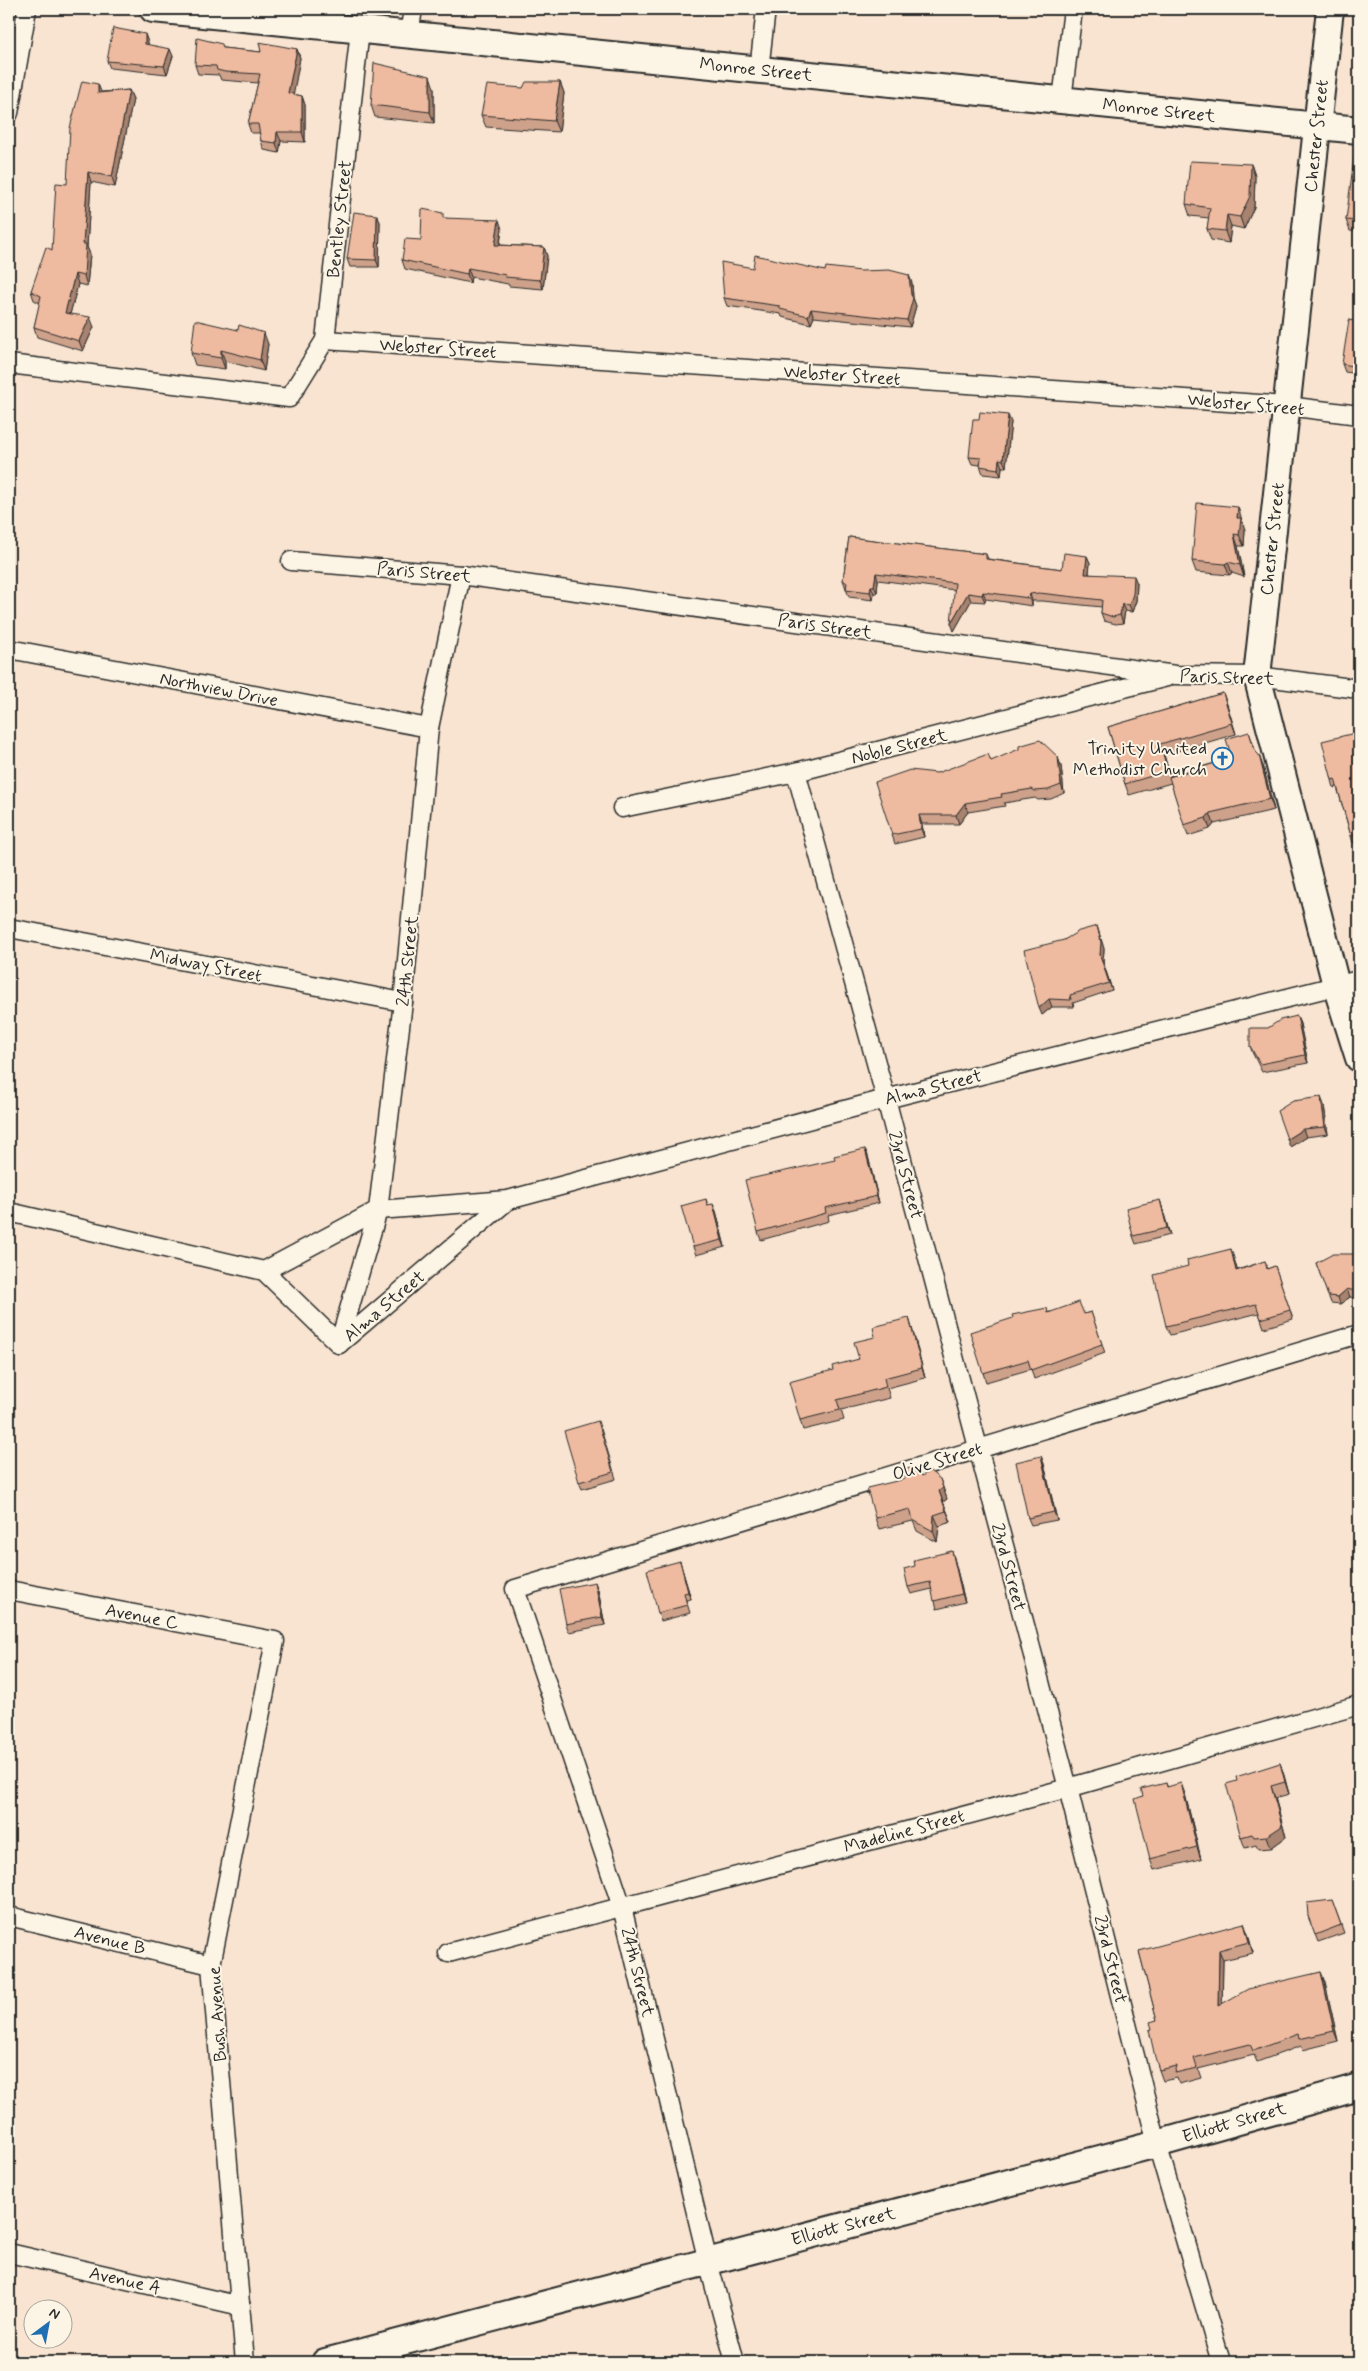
<svg xmlns="http://www.w3.org/2000/svg" width="1368" height="2371" font-family="Mynerve,sans-serif">
	<style>
		.lines { fill: none; stroke-linecap: round; stroke-linejoin: round }
		.street-casing { stroke: #2b2b2b; stroke-width: 21 }
		.secondary-casing { stroke: #2b2b2b; stroke-width: 30 }
		.street { stroke: #fcf5e5; stroke-width: 18 }
		.secondary { stroke: #fcf5e5; stroke-width: 26 }
		.wall { fill: #cea18a; stroke: #2b2b2b }
		.shaded-wall { fill: #a78370; stroke: #2b2b2b }
		.building { fill: #efbba0; stroke: #2b2b2b }
		.labels { text-anchor: middle; stroke-width: 4; stroke-linejoin: round; paint-order: stroke }
		.street-label { font-size: 18px; fill: #2b2b2b; stroke: #fcf5e5 }
		.poi-label { font-size: 18px; fill: #2b2b2b; stroke: #fcf5e5; text-anchor: end }
	</style>
	<rect width="100%" height="100%" fill="#f8e4d0"/>
	<filter id="ink" filterUnits="userSpaceOnUse"><feTurbulence type="fractalNoise" baseFrequency=".02" numOctaves="2"/><feDisplacementMap in="SourceGraphic" scale="10" xChannelSelector="R" yChannelSelector="G"/><feConvolveMatrix kernelMatrix="1 2 1 2 8 2 1 2 1" color-interpolation-filters="sRGB"/></filter>
	<g filter="url(#ink)">
		<g class="lines">
			<defs>
				<g id="street">
					<path d="M409,34L413,9"/>
					<path d="M759,70L766,9"/>
					<path d="M1062,100L1073,9"/>
					<path d="M9,113L27,9"/>
					<path d="M325,340L1287,406L1359,415"/>
					<path d="M9,364L289,398L325,340L360,30"/>
					<path d="M291,561L461,575L1175,675L1257,676L1359,689"/>
					<path d="M9,649L429,728"/>
					<path d="M796,772L886,1099L1068,1788L1157,2144L1221,2362"/>
					<path d="M622,808L796,772L1167,677"/>
					<path d="M9,928L403,1002"/>
					<path d="M9,1212L264,1271L339,1344"/>
					<path d="M264,1271L378,1210L508,1200L886,1099L1359,980"/>
					<path d="M339,1344L378,1210L403,1002L429,728L461,575"/>
					<path d="M339,1344L508,1200"/>
					<path d="M9,1590L275,1641L211,1965L245,2362"/>
					<path d="M9,1916L211,1965"/>
					<path d="M448,1953L1068,1788L1359,1705"/>
					<path d="M9,2253L241,2306"/>
					<path d="M735,2362L708,2262L622,1907L515,1589L1359,1334"/>
				</g>
				<g id="secondary">
					<path d="M153,9L1359,130"/>
					<path d="M1330,9L1257,676L1336,985L1359,1058"/>
					<path d="M325,2362L1157,2144L1359,2087"/>
				</g>
			</defs>
			<use href="#street" class="street-casing"/>
			<use href="#secondary" class="secondary-casing"/>
			<use href="#street" class="street"/>
			<use href="#secondary" class="secondary"/>
		</g>
		<g class="wall">
			<path d="M148,42V45L173,56L167,74L110,68L107,61Z"/>
			<path d="M223,48L261,52L297,49L300,58L293,94L302,96L305,105V142L281,141L279,153L264,150L261,141L260,133H251L248,124L258,83L221,80L219,75L198,74L195,65Z"/>
			<path d="M560,82L564,93L559,132L486,127L481,115L523,88Z"/>
			<path d="M434,88V123L375,117L371,105Z"/>
			<path d="M129,90L133,99L115,187L91,182L87,247L90,254L87,286L78,284L70,314L94,327L83,351L37,337L34,327L40,303L34,300L31,291L52,250L67,184L101,92Z"/>
			<path d="M1359,160V232L1350,231L1346,220Z"/>
			<path d="M1251,164L1255,176L1254,207L1244,229L1231,226L1229,243L1211,240L1207,229L1209,218L1190,216L1186,204Z"/>
			<path d="M377,215L380,222L379,267H350L347,259Z"/>
			<path d="M445,218L502,229L500,245L544,247L547,256L543,289L509,286L508,284L471,277L470,283L405,269L402,260L421,240Z"/>
			<path d="M753,268L825,271L912,283L913,298L916,306L910,327L814,317L811,324L782,317L781,314L727,306L724,298Z"/>
			<path d="M1359,322V374L1345,372L1342,364Z"/>
			<path d="M238,330L268,344L264,371L225,361V369L195,365L191,353Z"/>
			<path d="M1011,422L1006,467H1002L1001,476L983,474L980,465L972,464L969,457Z"/>
			<path d="M1242,518V521L1245,530L1244,546H1238L1244,577L1232,573L1229,575L1196,572L1192,561Z"/>
			<path d="M849,537L986,554L988,559L1062,569L1087,556L1090,563L1089,574L1137,583L1136,601L1132,612L1125,611L1123,623L1116,624L1104,621L1101,613L1102,607L1042,601H1032V606L986,599L985,602L971,601L954,631L955,590L878,580L877,593H874L873,600L849,597L843,580Z"/>
			<path d="M1223,693L1236,734L1164,755L1170,776L1232,758L1249,732L1256,752L1263,766L1274,810L1214,824L1210,829L1188,836L1171,783L1129,795L1125,784L1108,727Z"/>
			<path d="M1359,732V842L1353,843L1337,787L1334,788L1332,780Z"/>
			<path d="M991,761L1061,766L1064,793L1051,799L1038,800L1035,798L1004,803L1005,806L968,812L959,824H922L924,837L895,844L892,835L937,773Z"/>
			<path d="M1097,926L1104,949L1103,962L1112,990L1073,1003L1074,1007H1052L1042,1015L1064,940Z"/>
			<path d="M1297,1016L1300,1024L1308,1063L1262,1072L1253,1054L1250,1046L1268,1028Z"/>
			<path d="M1293,1101L1324,1105L1328,1134L1306,1137L1290,1147Z"/>
			<path d="M865,1149L868,1156L879,1203L828,1215L829,1221L761,1240L758,1232L835,1160Z"/>
			<path d="M706,1199L708,1205L716,1211L725,1247L696,1255L693,1247Z"/>
			<path d="M1160,1200L1170,1235L1136,1244L1133,1236Z"/>
			<path d="M1231,1249L1237,1270L1265,1261L1267,1269L1275,1266L1293,1319L1264,1328L1259,1313L1170,1335L1166,1326L1188,1266Z"/>
			<path d="M1354,1254L1357,1261V1272L1359,1277V1299L1350,1297L1340,1304L1331,1303L1316,1263Z"/>
			<path d="M1049,1312L1084,1314L1091,1312L1105,1353L1034,1379L1031,1369L986,1382L983,1373Z"/>
			<path d="M912,1328L925,1378L887,1388L890,1398L841,1410L844,1420L803,1430L800,1420L833,1370L859,1359Z"/>
			<path d="M601,1429L616,1479L582,1489L579,1482Z"/>
			<path d="M1041,1456L1044,1464L1057,1520L1031,1525L1028,1518Z"/>
			<path d="M940,1479L947,1499L943,1502L951,1522L939,1526L937,1542L917,1531L913,1521L879,1529L875,1518Z"/>
			<path d="M952,1551L954,1558L965,1602L937,1609L932,1589L911,1594L908,1587L915,1566Z"/>
			<path d="M682,1569L691,1599L686,1600L690,1613L661,1621L658,1613Z"/>
			<path d="M598,1590L605,1625L569,1632L566,1624Z"/>
			<path d="M1280,1763L1289,1794L1275,1798L1286,1837L1271,1848L1258,1849L1256,1845L1245,1848L1241,1837L1237,1781Z"/>
			<path d="M1166,1783L1167,1786L1185,1794L1201,1859L1154,1870L1150,1859L1143,1796Z"/>
			<path d="M1332,1900L1344,1933L1318,1942L1308,1916Z"/>
			<path d="M1248,1934L1253,1953L1223,1960L1222,2004L1321,1972L1325,1983L1338,2041L1303,2050L1301,2046L1257,2062L1254,2055L1198,2069L1201,2078L1179,2084L1177,2078L1163,2081L1159,2070L1152,2029L1157,2020L1139,1951Z"/>
		</g>
		<g class="shaded-wall">
			<path d="M145,34L148,42V52L145,44Z"/>
			<path d="M170,49L173,56L167,74L164,66Z"/>
			<path d="M297,49L300,58L292,103L288,93Z"/>
			<path d="M430,76L434,88V123L430,112Z"/>
			<path d="M560,82L564,93L559,132L554,121Z"/>
			<path d="M98,84L102,94L98,93Z"/>
			<path d="M129,90L133,99L115,187L112,177Z"/>
			<path d="M302,96L305,105V142L302,132Z"/>
			<path d="M277,132L281,141L279,153L276,143Z"/>
			<path d="M1251,164L1255,176L1254,207L1244,229L1240,217Z"/>
			<path d="M88,172L91,182L87,247L90,254L87,286L84,276L83,244Z"/>
			<path d="M377,215L380,222L379,267L376,260Z"/>
			<path d="M1227,215L1231,226L1229,243L1225,231Z"/>
			<path d="M499,220L502,229L498,254L495,245Z"/>
			<path d="M544,247L547,256L543,289L540,280Z"/>
			<path d="M468,268L471,277L470,283L467,274Z"/>
			<path d="M75,274L78,284L68,322L65,313Z"/>
			<path d="M909,275L912,283L913,298L916,306L910,327L907,320L911,295Z"/>
			<path d="M811,309L814,317L811,324L808,316Z"/>
			<path d="M90,317L94,327L83,351L79,341Z"/>
			<path d="M264,333L268,344L264,371L260,360Z"/>
			<path d="M221,350L225,361V369L221,358Z"/>
			<path d="M1008,415L1011,422L1006,467L1003,460Z"/>
			<path d="M999,459L1002,467L1001,476L998,469Z"/>
			<path d="M1238,507L1245,530L1244,546L1239,535L1237,518Z"/>
			<path d="M1234,534L1238,546L1244,577L1240,565Z"/>
			<path d="M1087,556L1090,563L1088,582L1085,574Z"/>
			<path d="M1228,562L1232,573L1229,575L1225,564Z"/>
			<path d="M876,573L878,580L877,593L874,586Z"/>
			<path d="M1134,576L1137,583L1136,601L1132,612L1129,605Z"/>
			<path d="M871,586L874,593L873,600L870,592Z"/>
			<path d="M983,592L986,599L985,602L982,595Z"/>
			<path d="M968,593L971,601L954,631L951,623Z"/>
			<path d="M1030,594L1032,601V606L1029,598Z"/>
			<path d="M1122,604L1125,611L1123,623L1120,615Z"/>
			<path d="M1223,693L1227,704L1236,734L1232,723Z"/>
			<path d="M1160,744L1164,755L1172,782L1168,771Z"/>
			<path d="M1259,755L1263,766L1274,810L1270,799Z"/>
			<path d="M1058,757L1061,766L1064,793L1061,785Z"/>
			<path d="M965,803L968,812L959,824L956,815Z"/>
			<path d="M1210,813L1214,824L1210,829L1206,818Z"/>
			<path d="M919,815L922,824L924,837L921,829Z"/>
			<path d="M1097,926L1104,949L1103,962L1112,990L1100,955Z"/>
			<path d="M1049,999L1052,1007L1042,1015L1039,1008Z"/>
			<path d="M1297,1016L1300,1024L1308,1063L1305,1055Z"/>
			<path d="M1321,1097L1324,1105L1328,1134L1325,1127Z"/>
			<path d="M1303,1129L1306,1137L1290,1147L1287,1139Z"/>
			<path d="M865,1149L868,1156L879,1203L877,1196Z"/>
			<path d="M1160,1200L1170,1235L1167,1228Z"/>
			<path d="M713,1204L716,1211L725,1247L722,1240Z"/>
			<path d="M1231,1249L1234,1258L1240,1280L1236,1271Z"/>
			<path d="M1354,1254L1357,1261V1272L1354,1265Z"/>
			<path d="M1347,1289L1350,1297L1340,1304L1338,1297Z"/>
			<path d="M909,1318L912,1328L925,1378L922,1368Z"/>
			<path d="M1041,1456L1044,1464L1057,1520L1054,1512Z"/>
			<path d="M940,1479L947,1499L943,1502L951,1522L939,1491Z"/>
			<path d="M934,1515L939,1526L937,1542L933,1531Z"/>
			<path d="M952,1551L954,1558L965,1602L962,1594Z"/>
			<path d="M680,1561L682,1569L691,1599L688,1592Z"/>
			<path d="M595,1582L598,1590L605,1625L602,1617Z"/>
			<path d="M1280,1763L1284,1775L1289,1794L1285,1782Z"/>
			<path d="M1181,1783L1185,1794L1201,1859L1197,1847Z"/>
			<path d="M1271,1786L1275,1798L1286,1837L1271,1848L1267,1836Z"/>
			<path d="M1244,1923L1248,1934L1253,1953L1249,1942Z"/>
			<path d="M1219,1950L1223,1960L1222,2017L1218,2006Z"/>
			<path d="M1321,1972L1325,1983L1338,2041L1334,2031Z"/>
		</g>
		<g class="building">
			<path d="M113,28L145,34V44L170,49L164,66L107,61Z"/>
			<path d="M197,38L222,44L223,48L261,52L259,42L297,49L288,93L302,96V132H277L276,143L261,141L258,124H248L260,74L225,72L217,70L216,66L195,65Z"/>
			<path d="M374,63L430,76V112L371,105Z"/>
			<path d="M82,81L98,84V93L129,90L112,177L88,172L83,244H86L84,276L75,274L65,313L90,317L79,341L34,327L41,296L31,291L46,247L52,250L56,183L67,184L70,128Z"/>
			<path d="M526,82H560L554,121L481,115L487,85L523,88Z"/>
			<path d="M1354,158L1359,160V221L1346,220Z"/>
			<path d="M1190,161L1251,164L1250,196L1240,217L1227,215L1225,231L1207,229L1210,208L1186,204Z"/>
			<path d="M422,209L443,213V218L499,220L495,245L544,247L540,280L505,277L506,275L468,268L467,274L402,260L405,239L421,240Z"/>
			<path d="M354,212L377,215L376,260L347,259Z"/>
			<path d="M755,255L825,271L826,267L861,271L889,270L909,275L911,295L913,298L907,320L811,309L808,316L780,309V306L724,298L721,262L753,268Z"/>
			<path d="M195,320L238,330L239,325L264,333L260,360L221,350V358L191,353Z"/>
			<path d="M1349,320L1359,322V367L1342,364Z"/>
			<path d="M980,412L1008,415L1003,460L999,459L998,469L980,466L981,458L969,457L973,419H979Z"/>
			<path d="M1197,503L1238,507L1237,518H1241L1239,535L1234,534L1240,565L1228,562L1225,564L1192,561Z"/>
			<path d="M849,537L986,554V559L1062,569L1064,553L1087,556L1085,574L1134,576L1133,594L1129,605L1122,604L1120,615L1113,617L1101,613L1102,600L1039,593L1030,594L1029,598L983,592L982,595L968,593L951,623L955,583L876,573L874,586H871L870,592L846,589L847,583L843,580Z"/>
			<path d="M1223,693L1232,723L1160,744L1168,771L1125,784L1108,727Z"/>
			<path d="M1249,732L1255,751L1259,755L1270,799L1210,813L1206,818L1184,825L1169,777L1232,758L1226,739Z"/>
			<path d="M1359,732V833L1351,836L1335,779L1332,780L1322,741Z"/>
			<path d="M1040,740L1058,757L1061,785L1048,790L1035,791L1032,789L1001,794L1002,797L965,803L956,815H919L921,829L892,835L875,782L910,770L937,773L988,754L991,761L1019,749V746Z"/>
			<path d="M1097,926L1101,942L1100,955L1109,983L1070,995L1071,1000L1049,999L1039,1008L1024,950L1064,940L1079,931Z"/>
			<path d="M1297,1016L1305,1055L1260,1064L1250,1046V1028H1268L1280,1020Z"/>
			<path d="M1321,1097L1325,1127L1303,1129L1287,1139L1277,1111L1293,1101Z"/>
			<path d="M865,1149L877,1196L825,1208L826,1213L758,1232L745,1180L835,1160L834,1156Z"/>
			<path d="M706,1199L707,1205L713,1204L722,1240L693,1247L681,1206Z"/>
			<path d="M1160,1200L1167,1228L1133,1236L1126,1208Z"/>
			<path d="M1231,1249L1236,1271L1265,1261L1267,1269L1275,1266L1290,1310L1261,1319L1256,1304L1166,1326L1154,1275L1188,1266L1187,1260Z"/>
			<path d="M1333,1254H1354V1265L1359,1277V1292L1347,1289L1338,1297L1328,1296L1316,1263Z"/>
			<path d="M1079,1302L1084,1314L1091,1312L1102,1344L1031,1370L1028,1360L983,1373L970,1332L1013,1318L1012,1315L1047,1308L1048,1313Z"/>
			<path d="M909,1318L922,1368L884,1378L886,1387L837,1400L840,1410L800,1420L789,1382L833,1370L832,1366L859,1359L854,1342L875,1337L873,1327Z"/>
			<path d="M598,1421L613,1472L579,1482L564,1431Z"/>
			<path d="M1041,1456L1054,1512L1028,1518L1016,1462Z"/>
			<path d="M915,1467L922,1476L930,1471L940,1479L943,1488L939,1491L946,1511L934,1515L933,1531L913,1520L910,1509L875,1518L867,1488L905,1479L903,1470Z"/>
			<path d="M952,1551L962,1594L934,1601L930,1582L908,1587L904,1569L915,1566L914,1560Z"/>
			<path d="M680,1561L688,1592L684,1593L687,1605L658,1613L647,1570Z"/>
			<path d="M595,1582L602,1617L566,1624L559,1589Z"/>
			<path d="M1280,1763L1285,1782L1271,1786L1282,1826L1267,1836L1254,1837L1252,1834L1241,1837L1226,1784L1237,1781L1236,1777Z"/>
			<path d="M1166,1783L1167,1787L1181,1783L1197,1847L1150,1859L1135,1799L1143,1796L1141,1789Z"/>
			<path d="M1332,1900L1341,1925L1315,1935L1308,1916L1307,1903Z"/>
			<path d="M1244,1923L1249,1942L1219,1950L1218,2006L1248,1989L1321,1972L1334,2031L1299,2039L1298,2034L1253,2051L1250,2044L1194,2058L1197,2068L1175,2073L1177,2066L1159,2070L1155,2057L1149,2030L1152,2029L1150,2022L1157,2020L1139,1951Z"/>
		</g>
	</g>
	<defs>
		<symbol id="church-ring" viewBox="-11 -11 22 22"><circle r="9.5" fill="#fcf5e5" stroke="#1f6fb2" stroke-width="1.5"/><path d="M-1.2-6h2.4v3.5h3.3v2.4h-3.3V6h-2.4V-.1h-3.3v-2.4h3.3Z" fill="#1f6fb2"/></symbol>
	</defs>
	<g fill-rule="evenodd">
		<use href="#church-ring" x="1210" y="746" width="25" height="25"/>
	</g>
	<g class="labels">
		<g class="street-label">
			<text transform="translate(756 69) rotate(6)" y="6">Monroe Street</text>
			<text transform="translate(1159 110) rotate(6)" y="6">Monroe Street</text>
			<text transform="translate(1316 136) rotate(-84)" y="6">Chester Street</text>
			<text transform="translate(339 219) rotate(-84)" y="6">Bentley Street</text>
			<text transform="translate(438 348) rotate(4)" y="6">Webster Street</text>
			<text transform="translate(842 375) rotate(4)" y="6">Webster Street</text>
			<text transform="translate(1246 404) rotate(5)" y="6">Webster Street</text>
			<text transform="translate(1272 539) rotate(-84)" y="6">Chester Street</text>
			<text transform="translate(424 572) rotate(5)" y="6">Paris Street</text>
			<text transform="translate(825 626) rotate(8)" y="6">Paris Street</text>
			<text transform="translate(1227 677) rotate(2)" y="6">Paris Street</text>
			<text transform="translate(219 689) rotate(11)" y="6">Northview Drive</text>
			<text transform="translate(899 746) rotate(-14)" y="6">Noble Street</text>
			<text transform="translate(407 961) rotate(-84)" y="6">24th Street</text>
			<text transform="translate(206 965) rotate(11)" y="6">Midway Street</text>
			<text transform="translate(933 1087) rotate(-14)" y="6">Alma Street</text>
			<text transform="translate(906 1175) rotate(75)" y="6">23rd Street</text>
			<text transform="translate(384 1306) rotate(-40)" y="6">Alma Street</text>
			<text transform="translate(937 1461) rotate(-17)" y="6">Olive Street</text>
			<text transform="translate(1009 1567) rotate(75)" y="6">23rd Street</text>
			<text transform="translate(142 1616) rotate(11)" y="6">Avenue C</text>
			<text transform="translate(904 1831) rotate(-15)" y="6">Madeline Street</text>
			<text transform="translate(110 1940) rotate(14)" y="6">Avenue B</text>
			<text transform="translate(1111 1959) rotate(76)" y="6">23rd Street</text>
			<text transform="translate(638 1972) rotate(76)" y="6">24th Street</text>
			<text transform="translate(217 2014) rotate(-94)" y="6">Bush Avenue</text>
			<text transform="translate(1234 2122) rotate(-16)" y="6">Elliott Street</text>
			<text transform="translate(843 2226) rotate(-15)" y="6">Elliott Street</text>
			<text transform="translate(125 2280) rotate(13)" y="6">Avenue A</text>
		</g>
		<g class="poi-label">
			<text x="1207" y="754">Trinity United<tspan x="1207" dy="21">Methodist Church</tspan></text>
		</g>
	</g>
	<rect width="1368" height="2371" fill="none" stroke="#fcf5e5" stroke-width="30"/>
	<rect x="15" y="15" width="1338" height="2341" fill="none" stroke="#2b2b2b" stroke-width="2" filter="url(#ink)"/>
	<g transform="translate(48 2324) rotate(32)"><circle r="24" fill="#fcf5e5" stroke="#a8a49b"/>
	<path d="M0-4L9 19L0 12L-9 19Z" fill="#1f6fb2"/>
	<text y="-8" font-size="14" font-weight="bold" text-anchor="middle" fill="#2b2b2b">N</text>
	</g>
</svg>
